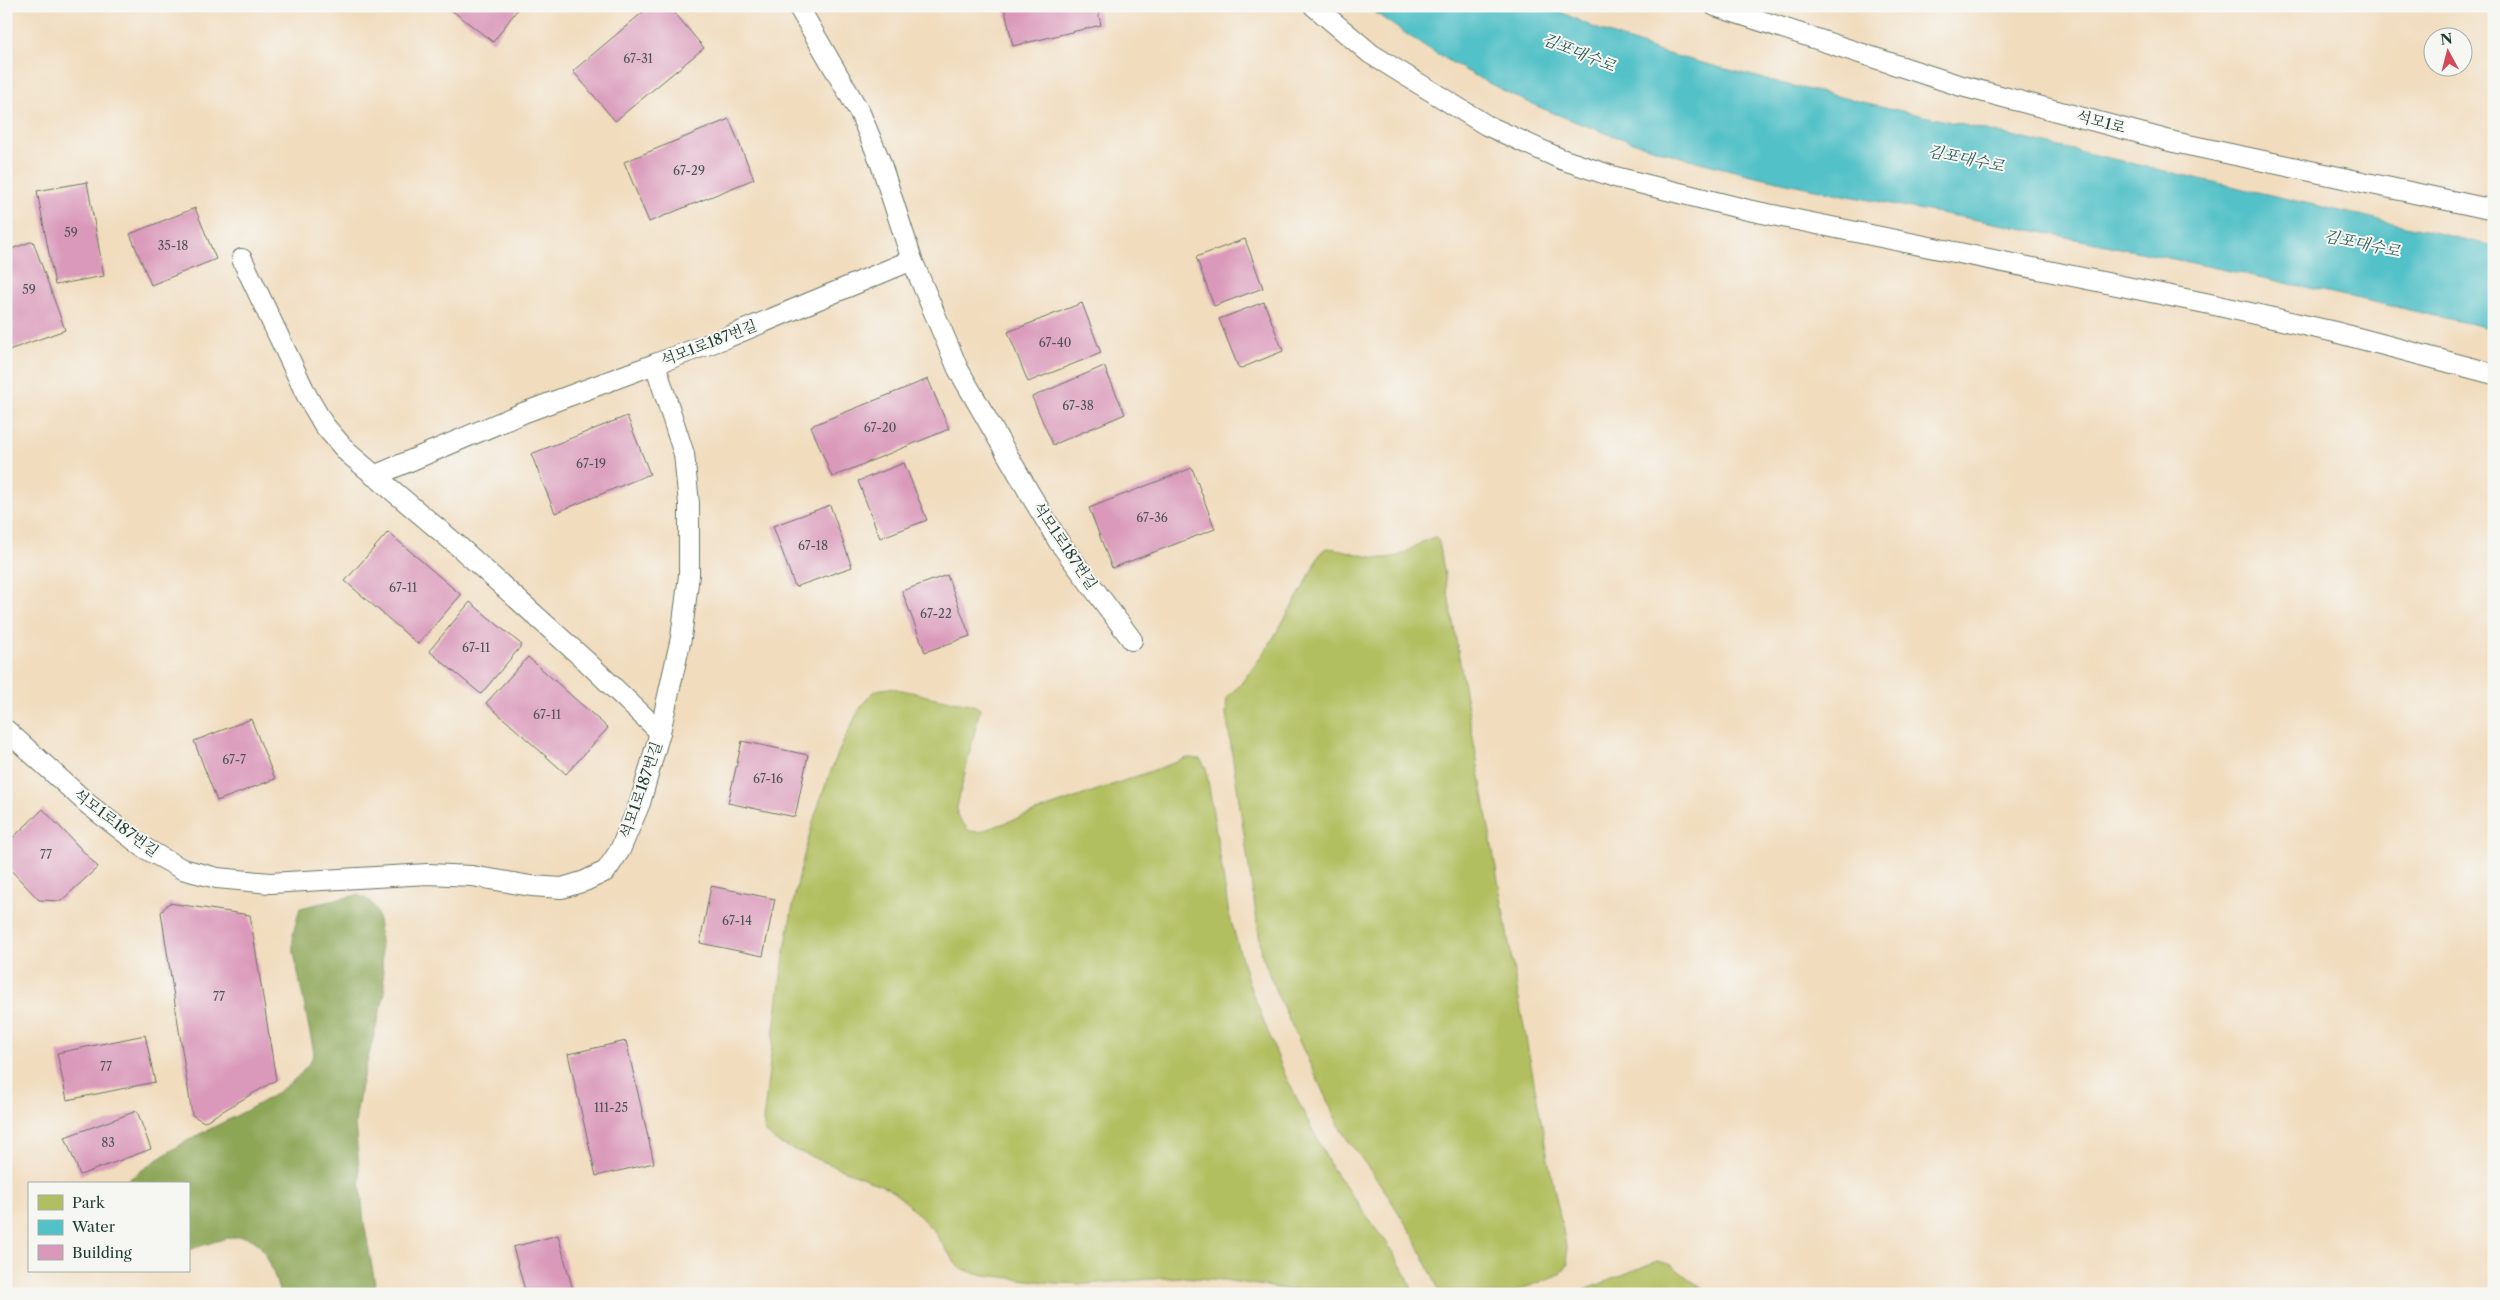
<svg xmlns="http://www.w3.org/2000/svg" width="2500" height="1300" font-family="'Libre Caslon Text','Noto Serif KR',serif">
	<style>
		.green { fill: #b2bf61; stroke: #687e4a }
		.forest { fill: #8da657; stroke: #567246 }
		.water { fill: #53c1c8; stroke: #397f7e }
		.building { fill: #da99ba }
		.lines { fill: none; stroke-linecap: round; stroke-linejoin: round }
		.lane-casing { stroke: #687564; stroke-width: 22 }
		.lane { stroke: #fff; stroke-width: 20 }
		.labels { text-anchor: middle; stroke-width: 4; stroke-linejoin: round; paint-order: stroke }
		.number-label { font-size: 12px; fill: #4e5456 }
		.street-label { font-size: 15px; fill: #1f3d34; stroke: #f6f6f2 }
		.water-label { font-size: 16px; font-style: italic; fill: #2c5e59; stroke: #f6f6f2 }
	</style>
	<rect width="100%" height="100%" fill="#f6f6f2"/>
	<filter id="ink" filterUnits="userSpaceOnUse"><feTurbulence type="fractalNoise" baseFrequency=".02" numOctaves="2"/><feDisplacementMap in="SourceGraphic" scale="10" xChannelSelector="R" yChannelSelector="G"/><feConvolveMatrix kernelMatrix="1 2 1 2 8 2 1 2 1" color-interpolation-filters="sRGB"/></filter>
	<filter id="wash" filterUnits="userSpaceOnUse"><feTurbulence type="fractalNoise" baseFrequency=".0096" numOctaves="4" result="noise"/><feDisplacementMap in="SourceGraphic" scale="20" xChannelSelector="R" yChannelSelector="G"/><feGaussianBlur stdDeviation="1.12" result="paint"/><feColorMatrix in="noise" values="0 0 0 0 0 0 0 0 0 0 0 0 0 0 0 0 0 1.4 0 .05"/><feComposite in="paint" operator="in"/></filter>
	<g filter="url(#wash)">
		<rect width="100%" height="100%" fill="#f1dcbd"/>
		<g class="green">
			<path d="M1436,537L1439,542L1515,978L1548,1159L1565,1240L1568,1263L1561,1274L1508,1294H1441L1414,1237L1383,1188L1342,1132L1276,992L1262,955L1226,713L1227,697L1240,685L1266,650L1304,586L1321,552L1326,548C1349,549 1374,563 1397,556C1410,552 1422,539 1436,537Z"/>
			<path d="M889,688C909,690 926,697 946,700C958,703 970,701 980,709L957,807V816L969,831L979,832L1188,758L1200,759L1206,768L1229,914L1249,984L1285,1075L1331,1167L1385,1240L1407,1276L1414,1294H1319L1223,1280L1181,1277L1085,1284L1055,1283L976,1274L958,1267L934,1231L907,1203L888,1188L778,1143L765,1132L763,1121C779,992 790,848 849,730C855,718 863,700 874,692C877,689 884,689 889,688Z"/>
			<path d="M1657,1261L1670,1264L1709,1294H1575Z"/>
		</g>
		<path class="forest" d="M357,895C370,899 375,904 378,917L385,993L361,1085L355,1123L364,1223L377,1294H280C260,1226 251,1229 189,1250V1184H122C143,1170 164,1154 187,1141C221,1121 302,1091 314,1053L293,948V934L300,908Z"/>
		<path class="water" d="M1366,6H1548L1595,28L1660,52L1784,84L2494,246V329C2343,295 2192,262 2041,232C1876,200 1707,177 1551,112C1485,85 1424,48 1366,6Z"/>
		<g id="blocks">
			<g class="building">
				<path d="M446,6H520L493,42Z"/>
				<path d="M650,6H669L704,48L615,121L573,71Z"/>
				<path d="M1004,6H1097L1101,25L1013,46Z"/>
				<path d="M729,119L754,179L649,222L624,162Z"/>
				<path d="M87,182L104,276L55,285L37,191Z"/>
				<path d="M195,208L216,259L151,285L130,234Z"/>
				<path d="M1245,239L1263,288L1214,306L1196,257Z"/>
				<path d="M33,241L65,330L6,351V251Z"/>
				<path d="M1264,302L1283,351L1239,369L1219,319Z"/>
				<path d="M1082,303L1101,353L1028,382L1008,332Z"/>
				<path d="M1104,366L1125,414L1053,445L1032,397Z"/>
				<path d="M928,379L949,429L832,477L811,426Z"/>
				<path d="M627,416L650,474L555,513L531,454Z"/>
				<path d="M904,463L927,520L880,538L858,481Z"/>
				<path d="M1192,468L1215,529L1112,568L1089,508Z"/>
				<path d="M830,505L852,567L795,587L773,526Z"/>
				<path d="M388,532L461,595L418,644L345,581Z"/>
				<path d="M947,575L970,636L925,652L902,591Z"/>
				<path d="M470,602L522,645L481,694L429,651Z"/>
				<path d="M528,657L608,728L566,774L486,703Z"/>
				<path d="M251,719L275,779L217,801L194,741Z"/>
				<path d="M742,741L808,755L795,817L728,803Z"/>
				<path d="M43,809L98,867L61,901L39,900L6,865V844Z"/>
				<path d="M711,886L775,899L763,956L700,943Z"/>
				<path d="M169,903L250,915L276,1080L204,1122L192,1115L161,912Z"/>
				<path d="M145,1035L155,1082L67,1100L57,1053Z"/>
				<path d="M626,1041L654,1163L596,1176L568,1054Z"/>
				<path d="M137,1111L151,1149L80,1175L65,1137Z"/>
				<path d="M558,1235L574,1294H526L513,1247Z"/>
			</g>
		</g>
	</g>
	<g filter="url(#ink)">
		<use href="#blocks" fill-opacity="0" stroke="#687564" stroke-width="1"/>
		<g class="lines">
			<defs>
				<g id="lane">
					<path d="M1314,6L1371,54L1486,125L1561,159L1615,177L1748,210L2210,304L2335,332L2494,374"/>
					<path d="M1715,6L1958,85L2174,142L2494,210"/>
					<path d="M242,259L307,396L324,425L348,453L456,544L586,661L660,732"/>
					<path d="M912,260L958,369L1030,494L1059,542L1132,640"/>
					<path d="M374,476L523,413L655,364"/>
					<path d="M6,730L89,805L146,849L182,869L217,878L270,883L428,874L472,876L531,886L562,888L585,881L606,871L620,850L640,803L660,732L681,638L689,575V504L684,454L655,364L728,337L912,260L880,161L860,113L798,6"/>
				</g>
			</defs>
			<use href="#lane" class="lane-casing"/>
			<use href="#lane" class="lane"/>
		</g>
	</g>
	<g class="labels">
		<g class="number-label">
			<text x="638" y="63">67-31</text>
			<text x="689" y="175">67-29</text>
			<text x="71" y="237">59</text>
			<text x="173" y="250">35-18</text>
			<text x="29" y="294">59</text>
			<text x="1055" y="347">67-40</text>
			<text x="1078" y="410">67-38</text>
			<text x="880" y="432">67-20</text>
			<text x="591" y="468">67-19</text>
			<text x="1152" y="522">67-36</text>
			<text x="813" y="550">67-18</text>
			<text x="403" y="592">67-11</text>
			<text x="936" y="618">67-22</text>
			<text x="476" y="652">67-11</text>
			<text x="547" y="719">67-11</text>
			<text x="234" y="764">67-7</text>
			<text x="768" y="783">67-16</text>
			<text x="46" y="859">77</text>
			<text x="737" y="925">67-14</text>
			<text x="219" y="1001">77</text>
			<text x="106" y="1071">77</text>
			<text x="611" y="1112">111-25</text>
			<text x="108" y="1147">83</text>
		</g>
		<g class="street-label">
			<text transform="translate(2101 122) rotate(15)" y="5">석모1로</text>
			<text transform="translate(709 343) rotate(-21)" y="5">석모1로187번길</text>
			<text transform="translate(1065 546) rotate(56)" y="5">석모1로187번길</text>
			<text transform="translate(641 790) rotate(-71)" y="5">석모1로187번길</text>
			<text transform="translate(116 823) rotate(37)" y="5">석모1로187번길</text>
		</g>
		<g class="water-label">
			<text transform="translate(1579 52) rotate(22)" y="6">김포대수로</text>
			<text transform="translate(1966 158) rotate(12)" y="6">김포대수로</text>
			<text transform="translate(2362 243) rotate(12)" y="6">김포대수로</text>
		</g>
	</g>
	<rect width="2500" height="1300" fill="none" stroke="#f6f6f2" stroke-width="25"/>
	<rect x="28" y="1182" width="162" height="90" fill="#f6f6f2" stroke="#a0aca6"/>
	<rect x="38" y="1195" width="25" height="15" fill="#b2bf61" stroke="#a0aca6"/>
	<text x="72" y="1208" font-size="15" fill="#1f3d34">Park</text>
	<rect x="38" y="1220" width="25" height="15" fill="#53c1c8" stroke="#a0aca6"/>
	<text x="72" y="1232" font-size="15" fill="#1f3d34">Water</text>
	<rect x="38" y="1245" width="25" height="15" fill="#da99ba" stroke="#a0aca6"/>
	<text x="72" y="1258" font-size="15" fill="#1f3d34">Building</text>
	<g transform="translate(2448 52) rotate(353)"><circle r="24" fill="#f6f6f2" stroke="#a0aca6"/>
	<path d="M0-4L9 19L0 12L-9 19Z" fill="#d1495b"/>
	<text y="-8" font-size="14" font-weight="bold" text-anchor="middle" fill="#1f3d34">N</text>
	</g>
</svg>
